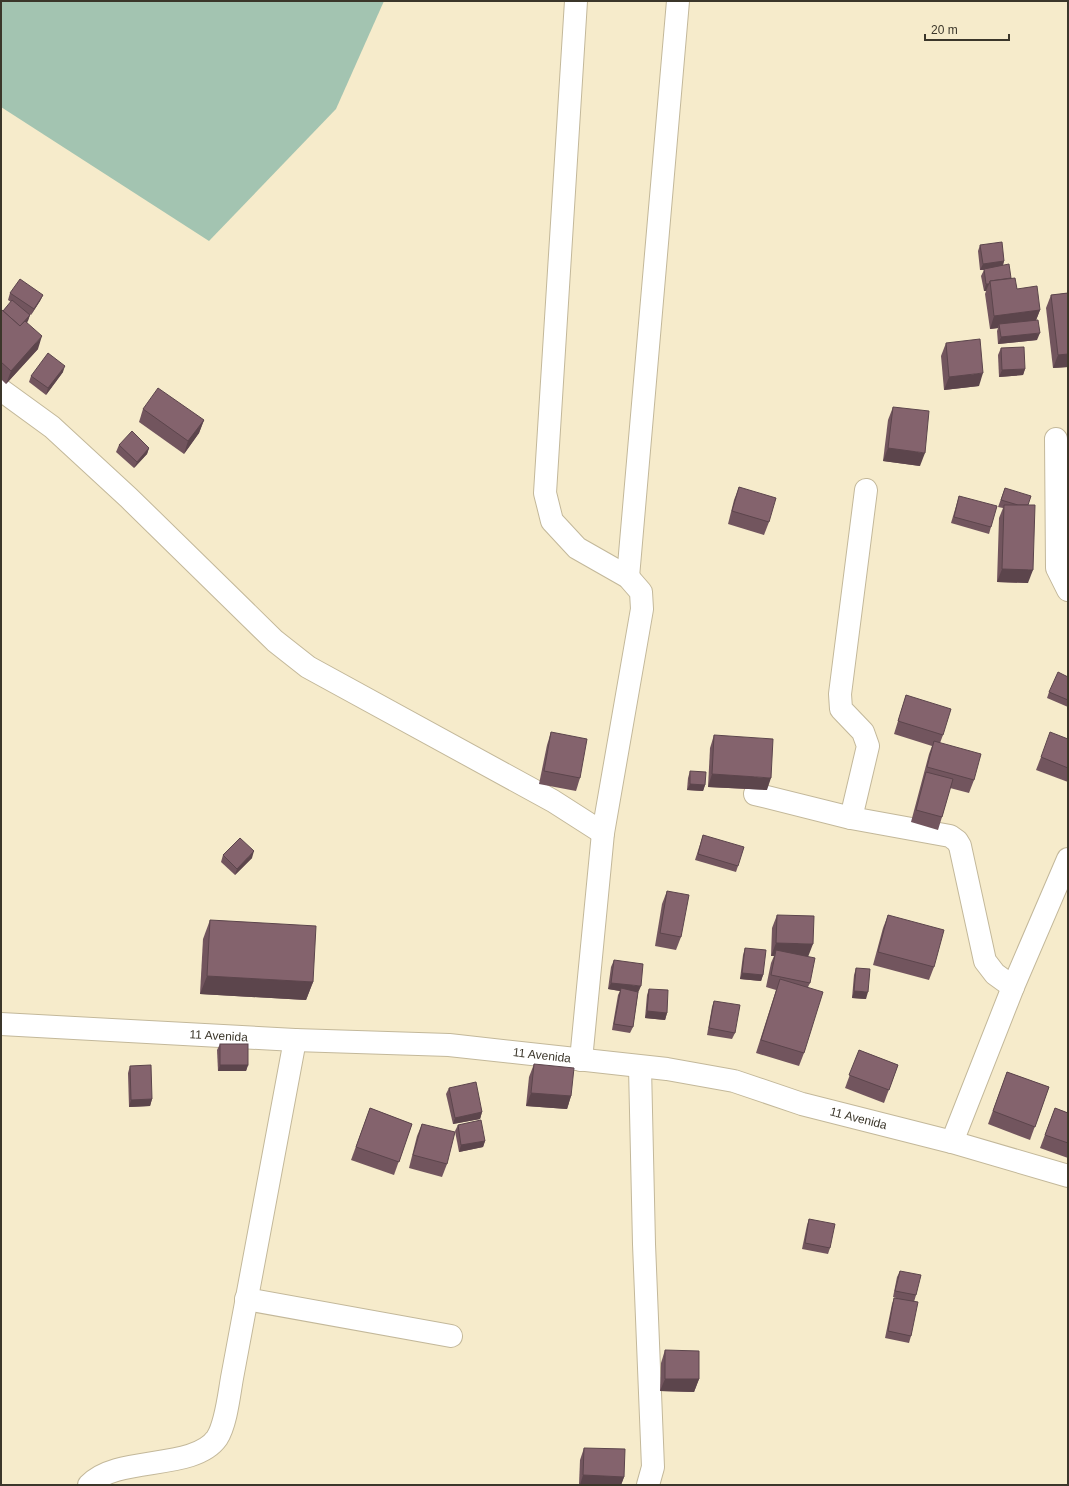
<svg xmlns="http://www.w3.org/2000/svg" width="1069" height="1486" font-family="Helvetica,sans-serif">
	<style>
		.green { fill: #a3c4b1 }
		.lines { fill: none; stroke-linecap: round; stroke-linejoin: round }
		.minor-casing { stroke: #c3b89a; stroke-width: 24 }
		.minor { stroke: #fff; stroke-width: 22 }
		.wall { fill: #72555e }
		.shaded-wall { fill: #5c454c }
		.building { fill: #84636d; stroke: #5c454c }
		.labels { text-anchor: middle; stroke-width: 4; stroke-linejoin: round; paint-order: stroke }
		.street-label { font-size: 12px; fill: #3b362a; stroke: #f6ebcb }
	</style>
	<rect width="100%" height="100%" fill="#f6ebcb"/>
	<path class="green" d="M1,1H384L336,109L209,241L1,107Z"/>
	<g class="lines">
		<defs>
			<g id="minor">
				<path d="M576,1L545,493L552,521L577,548L628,577L641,592L642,609L603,833L581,1060"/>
				<path d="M1,390L52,427L129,498L275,641L308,667L553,801L603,833"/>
				<path d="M1056,439L1057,568L1068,590"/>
				<path d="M628,577L678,1"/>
				<path d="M755,794L851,818L950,836L957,841L960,846L985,961L995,974L1013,987"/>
				<path d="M851,818L868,746L863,732L841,709L840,694L866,490"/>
				<path id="s1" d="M1,1024L295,1040L449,1045L667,1069L734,1081L802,1104L952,1142L1068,1176"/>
				<path d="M640,1067L644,1244L653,1467L648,1485"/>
				<path d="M952,1142L1013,987L1068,859"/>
				<path d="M246,1299L451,1336"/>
				<path d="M89,1485C117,1455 194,1471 217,1438C226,1424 229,1395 232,1378L295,1040"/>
			</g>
		</defs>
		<use href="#minor" class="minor-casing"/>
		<use href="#minor" class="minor"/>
	</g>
	<g class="wall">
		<path d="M980,245L1004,261L1003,266L1011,278L1017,289L1040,310L1036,320L1037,340L998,344L997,331L998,328L990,329L985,294L986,291H984L981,276L984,270H980L978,251Z"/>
		<path d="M10,293L43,295L40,301L31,315L29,314L30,315L27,322L38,349L6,384L1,379V311H3L11,302L8,300Z"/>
		<path d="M1068,293V367L1053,368L1046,308L1051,295Z"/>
		<path d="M946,343L979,386L944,390L941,356Z"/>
		<path d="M1001,348L1025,369L1023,375L999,377L998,355Z"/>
		<path d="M63,372L46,395L29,382L31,376Z"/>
		<path d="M893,407L920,466L883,461L888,420Z"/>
		<path d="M143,409L204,420L199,433L184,454L139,422Z"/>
		<path d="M119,445L149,448L147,454L134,468L116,452Z"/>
		<path d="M739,487L769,522L764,535L728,524L734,500Z"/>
		<path d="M1005,488L1028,505V583L997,582L999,518L1003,508L998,507Z"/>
		<path d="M959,496L991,527L989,534L951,523Z"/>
		<path d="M1068,677V707L1047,698L1049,692Z"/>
		<path d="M906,695L943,735L940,743L974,780L969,793L950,788L942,817L938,830L911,822L929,754L932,746L894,734Z"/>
		<path d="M551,732L580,778L576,791L539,784L547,745Z"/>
		<path d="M714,735L767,790L708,787L710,748Z"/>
		<path d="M1068,739V782L1036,770L1041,757Z"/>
		<path d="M690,771L705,785L703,791L687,790L688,778Z"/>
		<path d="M703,835L738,866L736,872L695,860Z"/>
		<path d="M223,855L252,858L235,875L221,862Z"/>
		<path d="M667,891L681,937L676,950L655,946L662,904Z"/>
		<path d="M777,915L808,957L810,983L808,987L804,1053L799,1066L756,1053L776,990L766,987L771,963L774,956H771L772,928Z"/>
		<path d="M888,915L934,967L929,980L873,965L883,928Z"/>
		<path d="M210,920L313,982L306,1000L200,994L203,939Z"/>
		<path d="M745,948L763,975L761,981L740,979L743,955Z"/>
		<path d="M614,960L638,993L633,1027L630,1033L612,1030L618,995L620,991L608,989L611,967Z"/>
		<path d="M856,968L866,999L852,998L854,975Z"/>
		<path d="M649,989L667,1013L665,1020L645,1018L647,995Z"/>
		<path d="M714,1001L735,1033L732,1039L707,1035L712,1007Z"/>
		<path d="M220,1044L248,1065L246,1071H218L217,1050Z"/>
		<path d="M859,1050L898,1065L884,1103L845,1088Z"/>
		<path d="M534,1064L571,1096L567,1109L526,1106L529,1077Z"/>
		<path d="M130,1066L152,1099L150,1106L129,1107L128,1073Z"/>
		<path d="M1007,1072L1049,1087L1030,1140L988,1124Z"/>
		<path d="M449,1088L482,1112L480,1119L453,1124L446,1094Z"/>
		<path d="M370,1108L412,1124L394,1175L351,1160Z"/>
		<path d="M1055,1108L1068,1113V1158L1040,1148Z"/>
		<path d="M422,1124L447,1164L442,1177L409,1168L417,1136Z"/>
		<path d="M458,1125L485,1141L483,1147L459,1152L455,1131Z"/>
		<path d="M809,1219L830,1248L828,1254L802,1249L807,1225Z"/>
		<path d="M900,1271L916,1295L914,1302L911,1336L909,1343L885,1338L892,1304L894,1298L899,1299L893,1297L897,1277Z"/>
		<path d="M665,1350L699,1379L694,1392L660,1391L661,1363Z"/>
		<path d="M584,1448L624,1477L621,1485H579L580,1460Z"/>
	</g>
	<g class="shaded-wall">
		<path d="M1004,261L1002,267L980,270L983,264Z"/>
		<path d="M986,284H989L986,291H984Z"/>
		<path d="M43,295L40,301L31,315L34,309Z"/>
		<path d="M1040,310L1035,323L999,324L998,328L990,329L994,316Z"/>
		<path d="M30,315L28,321L17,334L20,327Z"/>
		<path d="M1040,333L1037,340L998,344L1001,337Z"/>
		<path d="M42,336L38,349L6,384L11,371Z"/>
		<path d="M1068,354V367L1053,368L1058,355Z"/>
		<path d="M65,366L63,372L46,395L48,388Z"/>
		<path d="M1025,369L1023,375L999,377L1002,370Z"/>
		<path d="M983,373L979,386L944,390L949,377Z"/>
		<path d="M204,420L199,433L184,454L188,441Z"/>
		<path d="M149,448L147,454L134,468L137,462Z"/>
		<path d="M888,448L925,453L920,466L883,461Z"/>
		<path d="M1002,569L1033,570L1028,583L997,582Z"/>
		<path d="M712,774L771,778L767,790L708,787Z"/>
		<path d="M690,784L705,785L703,791L687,790Z"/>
		<path d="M254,851L252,858L235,875L237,869Z"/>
		<path d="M776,943L813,944L808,957L776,950L774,956H771Z"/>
		<path d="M742,973L763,975L761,981L740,979Z"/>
		<path d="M207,976L313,982L306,1000L200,994Z"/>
		<path d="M611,983L641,986L638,993L621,988L620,991L608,989Z"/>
		<path d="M854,991L868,992L866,999L852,998Z"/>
		<path d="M647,1011L667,1013L665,1020L645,1018Z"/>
		<path d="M220,1065H248L246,1071H218Z"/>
		<path d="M531,1093L571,1096L567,1109L526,1106Z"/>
		<path d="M152,1099L150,1106L129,1107L131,1100Z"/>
		<path d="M482,1112L480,1119L453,1124L455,1118Z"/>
		<path d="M485,1141L483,1147L459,1152L461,1145Z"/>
		<path d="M665,1379H699L694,1392L660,1391Z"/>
		<path d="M583,1475L624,1477L621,1485H580Z"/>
	</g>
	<g class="building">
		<path d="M1002,242L1004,261L983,264L980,245Z"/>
		<path d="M1009,264L1011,278L990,281L989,284H986L984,269Z"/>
		<path d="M1015,278L1017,289L1037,286L1040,310L994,316L990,281Z"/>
		<path d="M20,279L43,295L34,309L10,293Z"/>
		<path d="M1068,293V354L1058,355L1051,295Z"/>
		<path d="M12,300L30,315L20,326L3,311Z"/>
		<path d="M2,310L20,326L25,321L42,336L11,371L1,362V311Z"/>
		<path d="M1038,320L1040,333L1001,337L999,324Z"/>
		<path d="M980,339L983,373L949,377L946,343Z"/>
		<path d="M1024,347L1025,369L1002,370L1001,348Z"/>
		<path d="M48,353L65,366L48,388L31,376Z"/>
		<path d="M158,388L204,420L188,441L143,409Z"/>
		<path d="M893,407L929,411L925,453L888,448Z"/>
		<path d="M132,431L149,448L137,462L119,445Z"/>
		<path d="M739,487L776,498L769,522L732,511Z"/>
		<path d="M1005,488L1031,496L1028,505H1018L1001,500Z"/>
		<path d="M959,496L997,506L991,527L954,517Z"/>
		<path d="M1004,505H1035L1033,570L1002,569Z"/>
		<path d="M1058,672L1068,677V700L1049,692Z"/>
		<path d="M906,695L951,709L943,735L898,721Z"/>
		<path d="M551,732L587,739L580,778L544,771Z"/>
		<path d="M1050,732L1068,739V768L1041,757Z"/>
		<path d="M714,735L773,739L771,778L712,774Z"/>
		<path d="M934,741L981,754L974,780L927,767Z"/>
		<path d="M690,771L706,772L705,785L690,784Z"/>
		<path d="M926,772L953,779L942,817L916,810Z"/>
		<path d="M703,835L744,847L738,866L698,854Z"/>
		<path d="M240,838L254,851L237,869L223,855Z"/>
		<path d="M667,891L689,895L681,937L660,933Z"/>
		<path d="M777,915L814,916L813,944L776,943Z"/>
		<path d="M888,915L944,930L934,967L878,952Z"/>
		<path d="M210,920L316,926L313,982L207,976Z"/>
		<path d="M745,948L766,950L763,975L742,973Z"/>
		<path d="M776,950L815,958L810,983L771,975Z"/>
		<path d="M614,960L643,964L641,986L611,983Z"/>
		<path d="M856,968L870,969L868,992L854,991Z"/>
		<path d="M780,979L823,992L804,1053L761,1040Z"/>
		<path d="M621,988L638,992L633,1027L614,1024Z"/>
		<path d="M649,989L668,990L667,1013L647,1011Z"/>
		<path d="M714,1001L740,1005L735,1033L709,1028Z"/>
		<rect x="220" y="1044" width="28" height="21"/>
		<path d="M859,1050L898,1065L889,1090L849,1075Z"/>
		<path d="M534,1064L574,1068L571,1096L531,1093Z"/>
		<path d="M151,1065L152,1099L131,1100L130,1066Z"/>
		<path d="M1007,1072L1049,1087L1035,1127L993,1111Z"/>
		<path d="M476,1082L482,1112L455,1118L449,1088Z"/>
		<path d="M370,1108L412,1124L399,1162L356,1147Z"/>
		<path d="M1055,1108L1068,1113V1143L1045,1135Z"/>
		<path d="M481,1120L485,1141L461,1145L458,1125Z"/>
		<path d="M422,1124L455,1132L447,1164L413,1155Z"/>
		<path d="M809,1219L835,1224L830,1248L805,1243Z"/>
		<path d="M900,1271L921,1275L916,1295L895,1291Z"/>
		<path d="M894,1298L918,1302L911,1336L888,1331Z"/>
		<path d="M665,1350L699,1351V1379H665Z"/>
		<path d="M584,1448L625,1449L624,1477L583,1475Z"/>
	</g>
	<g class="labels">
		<g class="street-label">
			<text dy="4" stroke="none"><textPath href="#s1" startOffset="218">11 Avenida</textPath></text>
			<text dy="4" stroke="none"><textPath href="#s1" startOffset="542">11 Avenida</textPath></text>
			<text dy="4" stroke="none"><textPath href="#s1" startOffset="866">11 Avenida</textPath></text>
		</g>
	</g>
	<rect width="1069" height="1486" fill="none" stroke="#3b362a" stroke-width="4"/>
	<path d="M925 34v6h84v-6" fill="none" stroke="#3b362a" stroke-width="2"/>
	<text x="931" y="34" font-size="12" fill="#3b362a" stroke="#f6ebcb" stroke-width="3" paint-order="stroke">20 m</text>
</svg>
